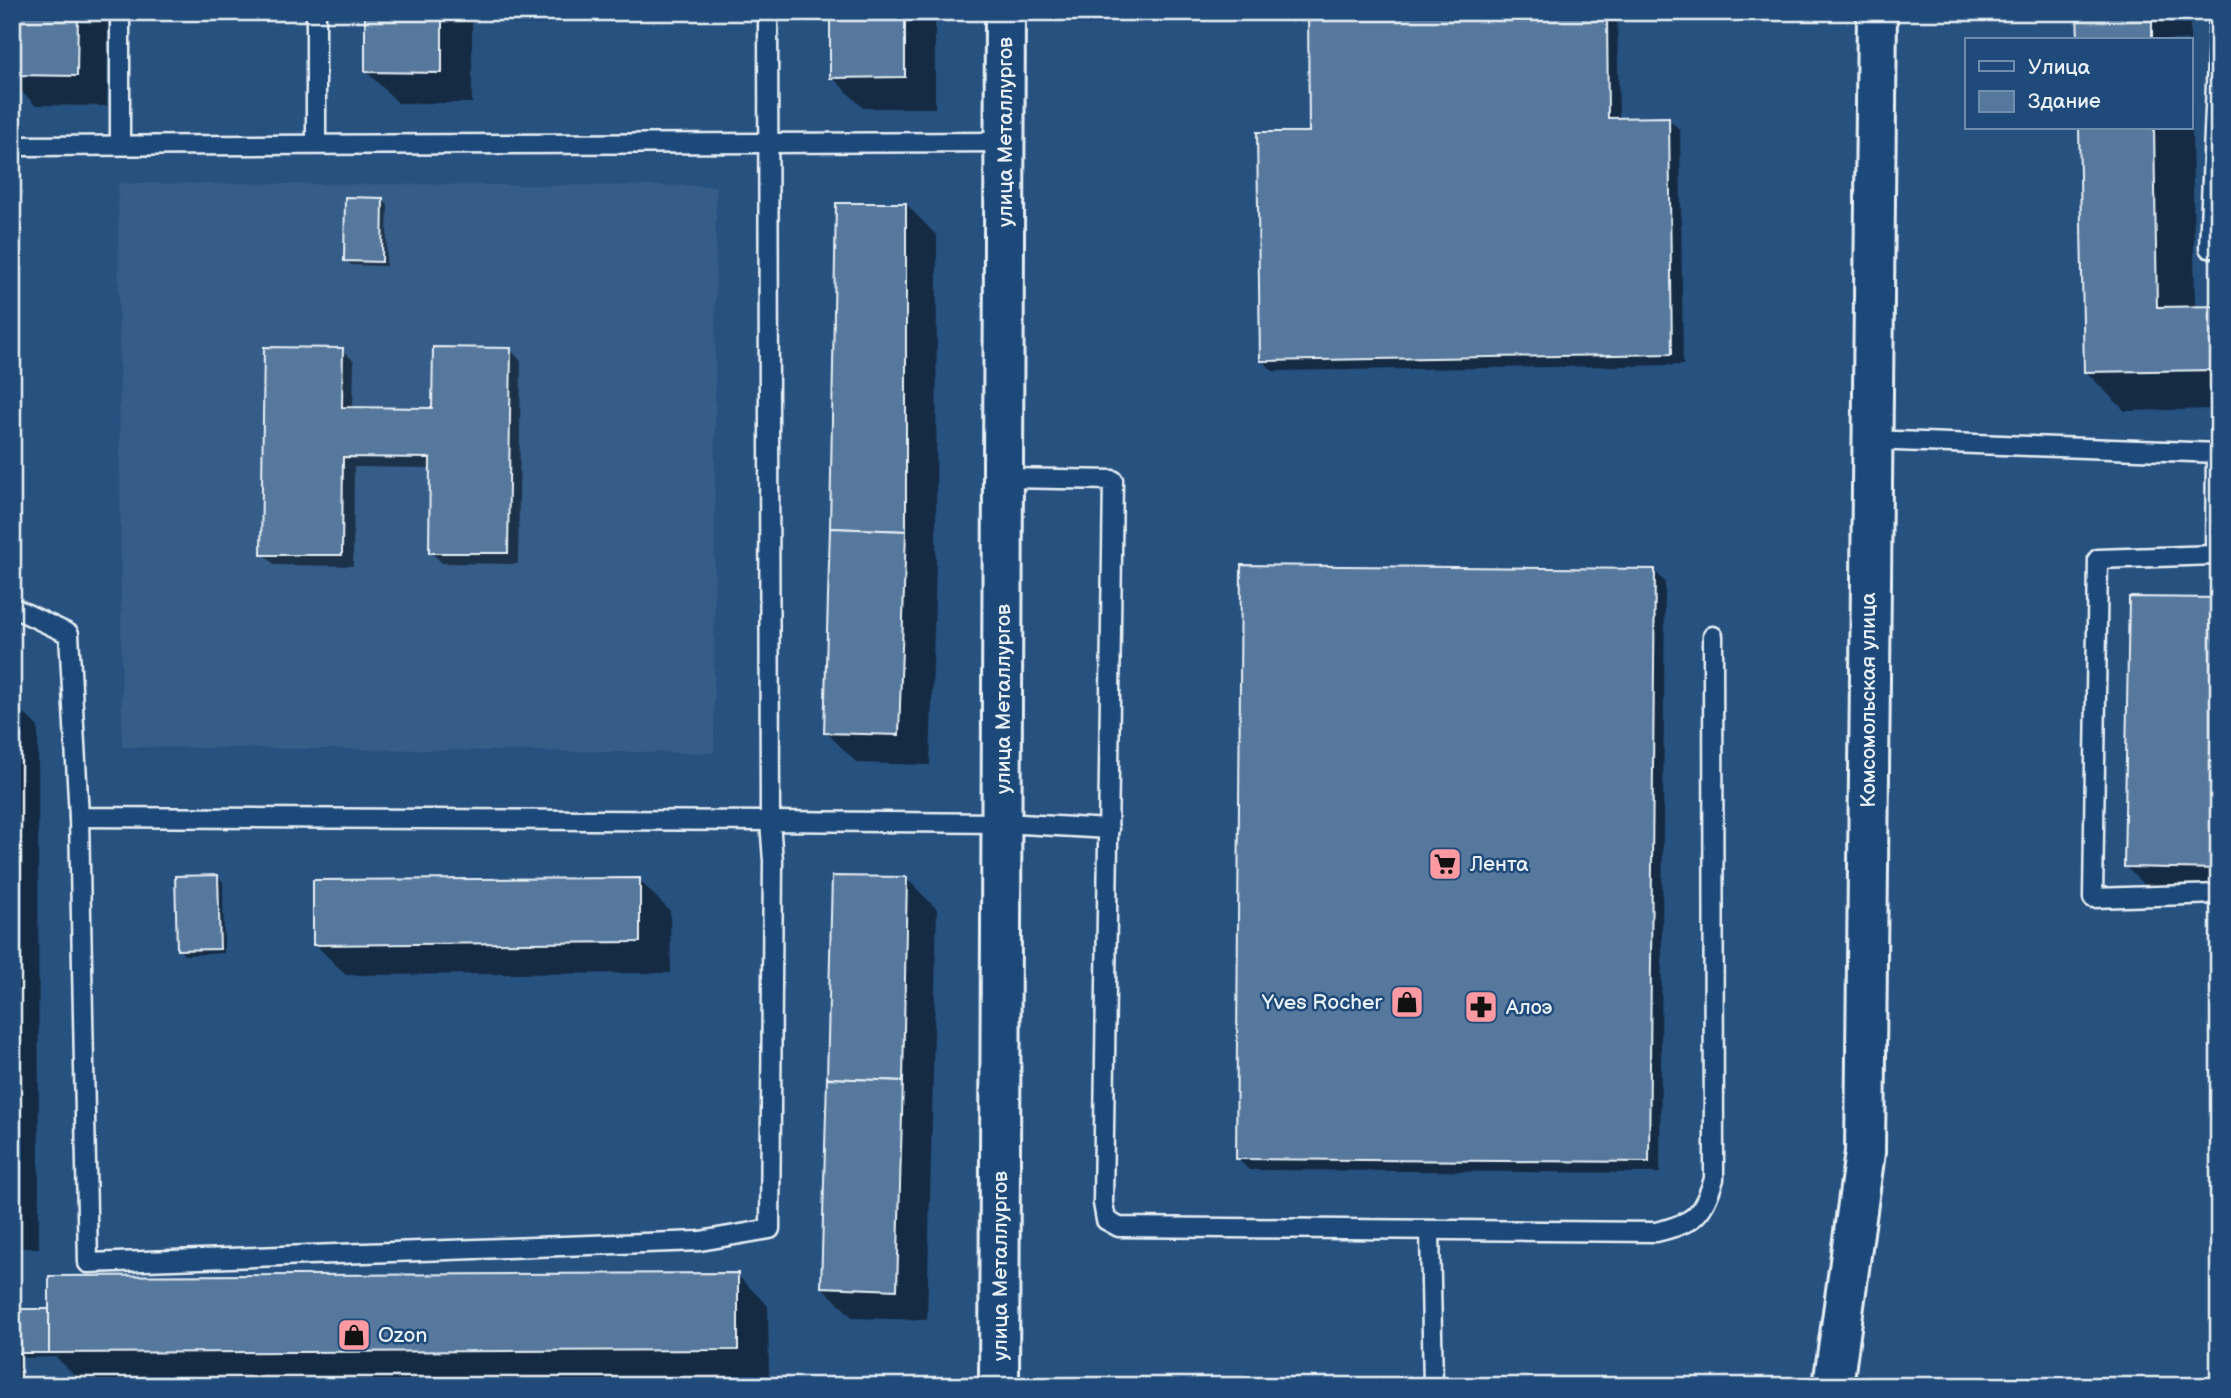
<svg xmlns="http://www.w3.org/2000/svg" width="2231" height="1398" font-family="'Balsamiq Sans',sans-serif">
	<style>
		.built { fill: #355d88 }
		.shadow { fill: #0007 }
		.building { fill: #57789d; stroke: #e8f1f8; stroke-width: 2 }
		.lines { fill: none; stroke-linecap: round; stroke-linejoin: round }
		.service-casing { stroke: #e8f1f8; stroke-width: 23 }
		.tertiary-casing { stroke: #e8f1f8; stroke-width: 44 }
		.secondary-casing { stroke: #e8f1f8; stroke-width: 44 }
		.service { stroke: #1f4a7a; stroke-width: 18 }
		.tertiary { stroke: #1f4a7a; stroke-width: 38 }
		.secondary { stroke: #1f4a7a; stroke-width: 38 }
		.labels { text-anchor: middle; stroke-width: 5; stroke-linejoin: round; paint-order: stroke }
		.street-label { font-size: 21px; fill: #e8f1f8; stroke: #1f4a7a }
		.poi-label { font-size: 21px; fill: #e8f1f8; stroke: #1f4a7a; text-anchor: start }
	</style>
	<rect width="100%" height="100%" fill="#27517f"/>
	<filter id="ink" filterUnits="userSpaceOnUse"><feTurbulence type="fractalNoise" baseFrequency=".0143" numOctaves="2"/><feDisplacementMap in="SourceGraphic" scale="14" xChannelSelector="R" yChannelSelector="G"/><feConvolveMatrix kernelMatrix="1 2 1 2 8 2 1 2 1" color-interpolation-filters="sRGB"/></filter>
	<g filter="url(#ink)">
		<path class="built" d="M118,183L716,186L714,753L122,747Z"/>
		<g class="shadow">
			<path d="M12,12H108L107,106L35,105L12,82Z"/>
			<path d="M367,12H472V103H398L367,72Z"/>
			<path d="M832,12H935V108H863L832,77Z"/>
			<path d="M1310,12H1617L1619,119H1668L1680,130L1683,365L1273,371L1262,360L1311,133Z"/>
			<rect x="2079" y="12" width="111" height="28"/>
			<path d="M2191,74L2195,308H2219V409L2125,411L2086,372L2081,128H2191Z"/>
			<path d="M382,199L388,205L386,266L351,265L346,260Z"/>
			<path d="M906,204L937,236L936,563L930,765L857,763L826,732Z"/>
			<path d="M510,349L521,361L518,564L442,563L431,552L432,468L354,467L353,566L275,565L263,554L342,350L354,361L353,409L434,410Z"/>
			<path d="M1654,570L1665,582L1660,1173L1249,1170L1237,1158Z"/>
			<path d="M2219,600V899L2157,898L2126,867Z"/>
			<path d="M12,701L38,727L39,1248H12Z"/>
			<path d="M217,876L223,882L224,953L184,955L179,949Z"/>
			<path d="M906,878L937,909L927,1320L853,1318L822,1287Z"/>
			<path d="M639,880L670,911L671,973L346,975L315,944Z"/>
			<path d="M737,1275L768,1306L769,1380L82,1383L56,1357L21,1358V1386H12V1311Z"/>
		</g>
		<g class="building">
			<path d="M12,12H78L77,76L12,75Z"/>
			<path d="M365,12H442V73L365,72Z"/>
			<path d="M830,12H905V77L830,78Z"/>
			<path d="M1308,12H1607L1608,118L1669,117L1672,354L1260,361L1257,132H1309Z"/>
			<path d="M2077,12H2152V40H2078Z"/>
			<path d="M2079,128H2154L2157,307L2219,306V370L2084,372Z"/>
			<path d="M345,197L383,198L382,262L344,261Z"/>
			<path d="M836,203H906V531L830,528Z"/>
			<path d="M264,347L343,348L342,407L432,408L433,347L511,348L508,553H429L430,458L343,457L342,555H261Z"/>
			<path d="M830,528L906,531L899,735L824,733Z"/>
			<path d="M1241,565L1655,569L1649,1162L1236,1159Z"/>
			<path d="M2129,597L2219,598V869L2124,867Z"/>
			<path d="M218,875L220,949L177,950L175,876Z"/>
			<path d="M832,876L907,877L903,1081L827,1078Z"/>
			<path d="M640,878V942L313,945V880Z"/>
			<path d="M827,1078L903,1081L897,1290L821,1287Z"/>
			<path d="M738,1273V1350L49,1353V1276Z"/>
			<path d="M12,1309H49V1353H16V1386H12Z"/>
		</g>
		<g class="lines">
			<defs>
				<g id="service">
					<path d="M120,12V144"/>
					<path d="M2219,14L2209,248H2219"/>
					<path d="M316,143V12"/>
					<path d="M12,146L1006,142"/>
					<path d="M1870,440L2219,453"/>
					<path d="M2216,453L2215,555L2219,560"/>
					<path d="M1004,478L1113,480L1103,1203L1106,1220L1119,1227L1656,1232C1694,1223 1702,1216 1714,1179L1713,636"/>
					<path d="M2215,555L2098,559L2093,898L2219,894"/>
					<path d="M12,607L69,634L79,817L770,821L768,12"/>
					<path d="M79,817L88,1263L700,1241L770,1229L773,861L770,821L1002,823L1109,829"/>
					<path d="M1430,1231L1433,1386"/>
				</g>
				<path id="tertiary" d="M999,1386L1005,12"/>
				<path id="secondary" d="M1833,1386L1865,1152L1877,12"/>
			</defs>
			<use href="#service" class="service-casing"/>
			<use href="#tertiary" class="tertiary-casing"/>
			<use href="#secondary" class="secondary-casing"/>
			<use href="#service" class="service"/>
			<use href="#tertiary" class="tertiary"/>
			<use href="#secondary" class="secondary"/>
		</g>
	</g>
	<defs>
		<symbol id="supermarket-square" viewBox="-11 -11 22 22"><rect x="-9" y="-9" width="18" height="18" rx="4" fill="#ff9aa2" stroke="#1f4a7a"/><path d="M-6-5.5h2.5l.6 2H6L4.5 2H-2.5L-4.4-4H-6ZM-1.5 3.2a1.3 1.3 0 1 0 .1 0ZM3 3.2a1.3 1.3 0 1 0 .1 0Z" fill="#111"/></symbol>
		<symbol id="shop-square" viewBox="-11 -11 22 22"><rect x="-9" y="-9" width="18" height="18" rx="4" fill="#ff9aa2" stroke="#1f4a7a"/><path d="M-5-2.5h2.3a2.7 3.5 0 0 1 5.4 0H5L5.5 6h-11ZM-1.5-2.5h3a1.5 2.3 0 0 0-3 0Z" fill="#111"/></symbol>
		<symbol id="pharmacy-square" viewBox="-11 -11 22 22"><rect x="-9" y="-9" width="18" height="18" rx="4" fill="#ff9aa2" stroke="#1f4a7a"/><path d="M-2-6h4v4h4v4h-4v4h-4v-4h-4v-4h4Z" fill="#111"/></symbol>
	</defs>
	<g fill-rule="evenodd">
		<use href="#supermarket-square" x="1426" y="845" width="38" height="38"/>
		<use href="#shop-square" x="1388" y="983" width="38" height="38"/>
		<use href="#pharmacy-square" x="1462" y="988" width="38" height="38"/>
		<use href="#shop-square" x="335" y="1316" width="38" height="38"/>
	</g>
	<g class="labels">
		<g class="street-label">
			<text transform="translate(1005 132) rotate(-90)" y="7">улица Металлургов</text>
			<text transform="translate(1003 699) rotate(-90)" y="7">улица Металлургов</text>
			<text transform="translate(1868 700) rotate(-90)" y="7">Комсомольская улица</text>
			<text transform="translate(1000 1266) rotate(-90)" y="7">улица Металлургов</text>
		</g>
		<g class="poi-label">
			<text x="1470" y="871">Лента</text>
			<text x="1382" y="1009" text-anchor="end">Yves Rocher</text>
			<text x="1506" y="1014">Алоэ</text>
			<text x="378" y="1342">Ozon</text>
		</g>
	</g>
	<rect width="2231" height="1398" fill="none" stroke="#1f4a7a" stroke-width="42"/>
	<rect x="21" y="21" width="2189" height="1356" fill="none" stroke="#e8f1f8" stroke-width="2.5" filter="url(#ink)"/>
	<rect x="1965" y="38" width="228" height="91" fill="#1f4a7a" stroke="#6f8dac" stroke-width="2"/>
	<rect x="1979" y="61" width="35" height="10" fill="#1f4a7a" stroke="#6f8dac" stroke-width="2"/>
	<text x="2028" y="74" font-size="21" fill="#e8f1f8">Улица</text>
	<rect x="1979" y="91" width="35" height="21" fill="#57789d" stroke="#6f8dac" stroke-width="2"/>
	<text x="2028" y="108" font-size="21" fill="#e8f1f8">Здание</text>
</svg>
